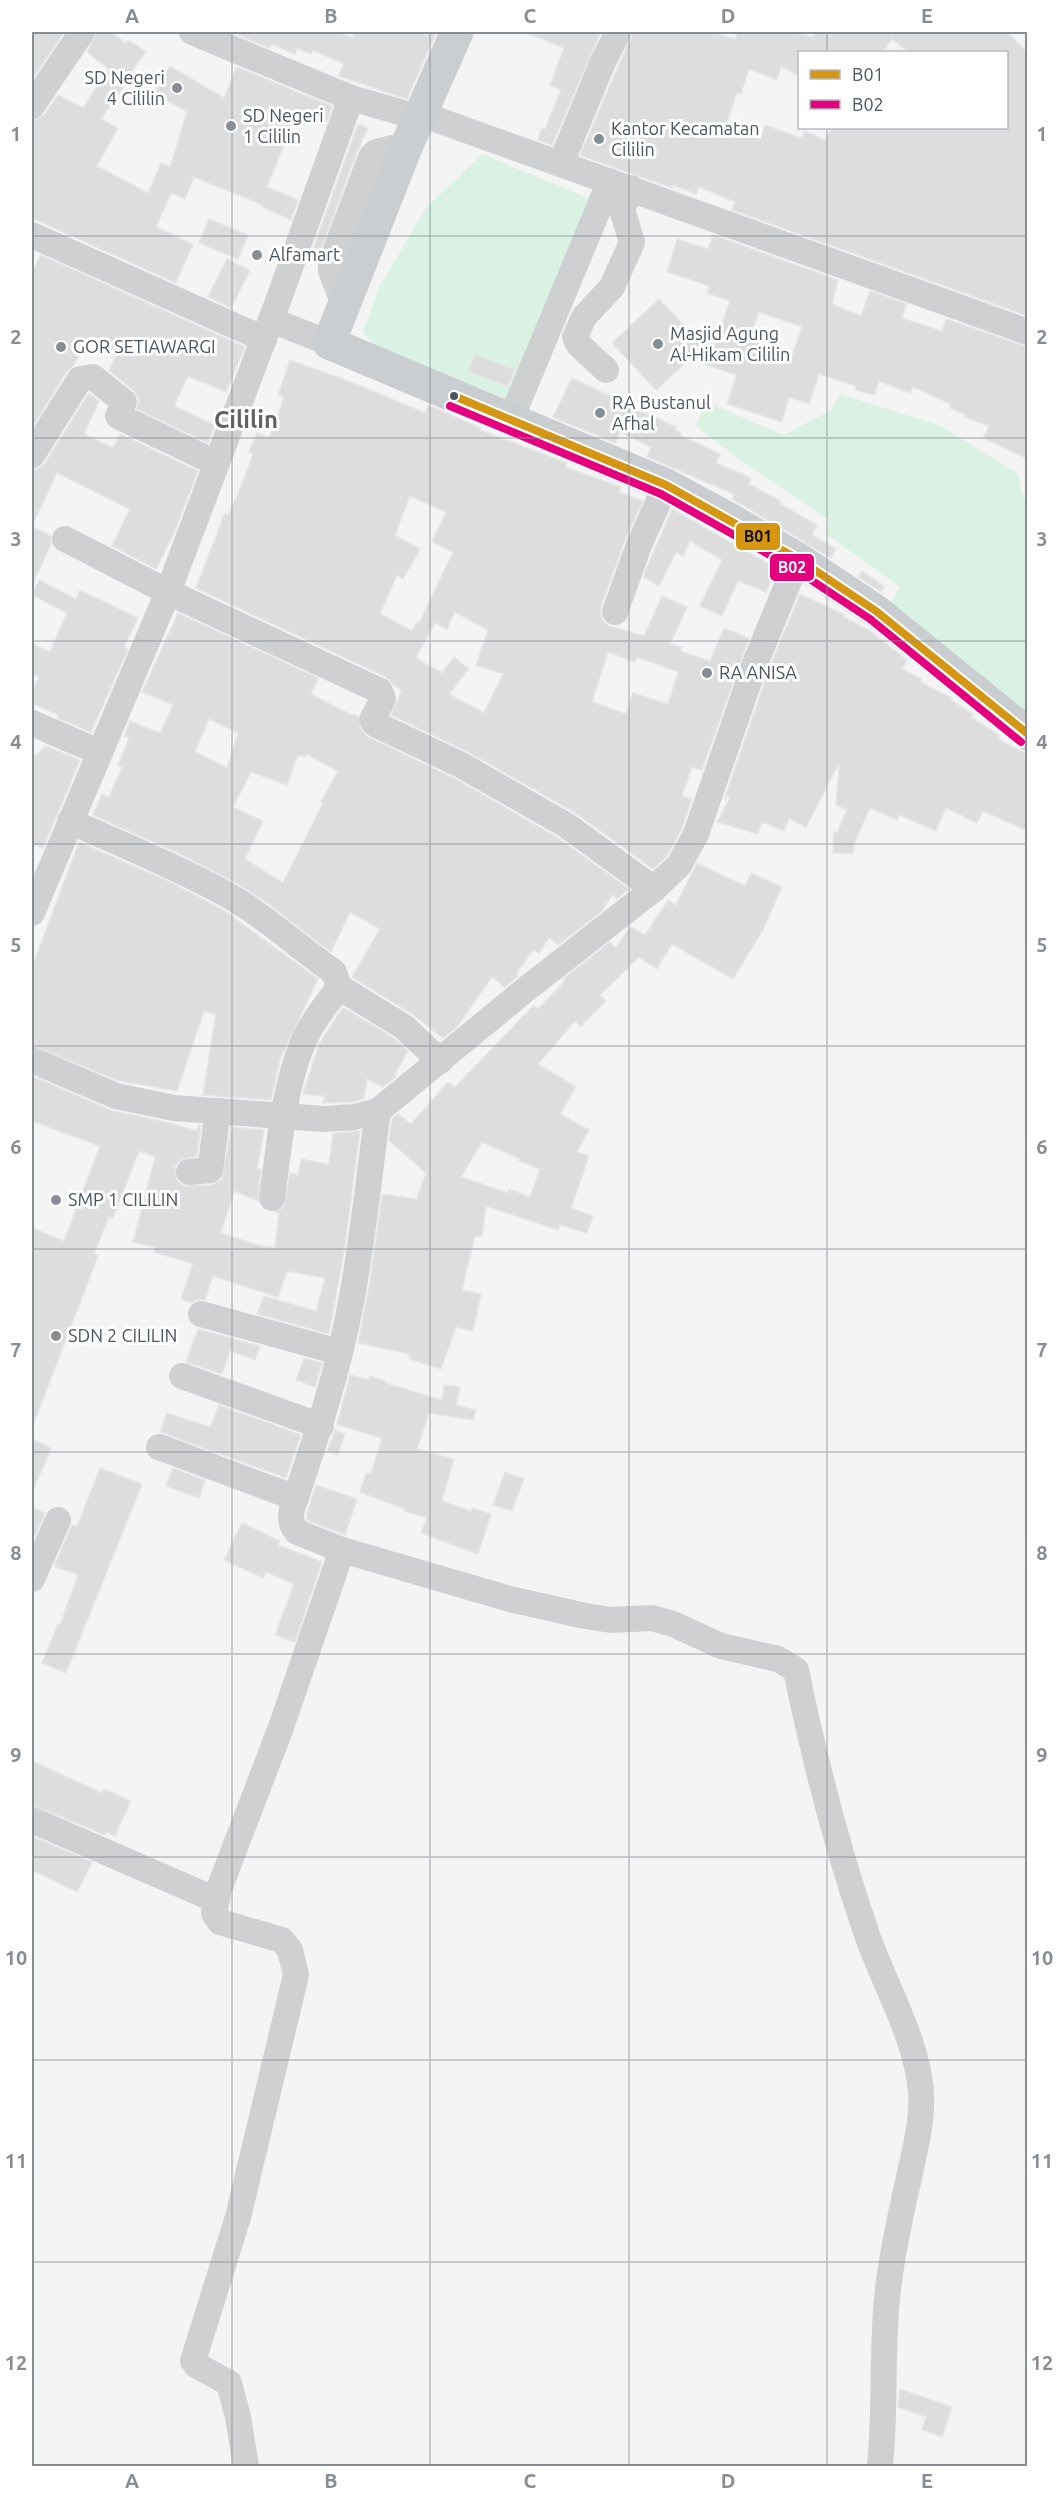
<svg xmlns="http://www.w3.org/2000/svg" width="1059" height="2498" font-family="Ubuntu,sans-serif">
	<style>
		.green { fill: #d9f2e3 }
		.building { fill: #ddddde; stroke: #e5e6e7; stroke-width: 1.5; fill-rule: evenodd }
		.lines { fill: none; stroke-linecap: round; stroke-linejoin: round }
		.minor { stroke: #ced0d2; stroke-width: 26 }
		.major { stroke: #caced1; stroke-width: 33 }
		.bus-1-casing { stroke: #fff; stroke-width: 12 }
		.bus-2-casing { stroke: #fff; stroke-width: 12 }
		.bus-1 { stroke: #d49613; stroke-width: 8 }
		.bus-2 { stroke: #e5007d; stroke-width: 8 }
		.grid { fill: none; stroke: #868d94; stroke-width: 1.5; stroke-opacity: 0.55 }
		.poi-dot { fill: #868d94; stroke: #fff; stroke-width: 2 }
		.bus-dot { fill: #4a5661; stroke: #fff; stroke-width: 2 }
		.labels { text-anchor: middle; stroke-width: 6; stroke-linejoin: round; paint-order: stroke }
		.poi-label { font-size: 18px; fill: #4a5661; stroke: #fff; text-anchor: start }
		.district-label { font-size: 24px; font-weight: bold; fill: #5f6368; stroke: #fff }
		.line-badge { stroke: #fff; stroke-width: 2 }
		.badge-label { font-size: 16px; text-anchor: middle; font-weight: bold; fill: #fff }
		.pale-badge-label { font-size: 16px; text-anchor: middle; font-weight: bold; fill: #111 }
		.neatline { fill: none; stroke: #868d94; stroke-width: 2 }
		.grid-label { font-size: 20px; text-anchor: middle; font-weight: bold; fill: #868d94 }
	</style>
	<rect width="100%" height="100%" fill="#f4f4f4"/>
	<g class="green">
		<path d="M482,154L593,200L511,401L375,345L363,332L379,287L426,208Z"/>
		<path d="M840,394L941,426L1018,474L1024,500L1028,502L1027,720L888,608L900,587L825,533L829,520L743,462L696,426L705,401L783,435L830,411Z"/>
	</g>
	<g class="building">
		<path d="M32,32H64L32,80Z"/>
		<path d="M97,32H111L126,43L128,40L146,52L124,82L126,83L101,119L118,128L97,166L148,193L161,163L170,167L187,112L154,93L170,66L224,98L237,67L332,106L327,122L298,110L267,187L298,200L291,220L262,207L263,205L194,177L185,199L171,193L156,227L193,244L176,283L32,218V121L44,115L58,95L83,108L109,69L87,52Z"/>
		<path d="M230,32H339L352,37L355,32L436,33L407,99L338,76L344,64L313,50L311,54L297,48L295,54L272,44L270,48Z"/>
		<path d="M524,32H601L552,145L538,140L542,128L545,129L561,90L550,85L564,48Z"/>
		<path d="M633,32H709L735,39L738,32H792L812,37L816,32H1007L1028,53V316L732,210L735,202L699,187L696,194L673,185L672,188L580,155ZM892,39L909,52H1006V128H832L825,140L805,131L801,138L765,125L760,139L726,125L737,93L741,94L749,69L777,80L781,66L800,76V52H883Z"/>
		<path d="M358,124L368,128L357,152L316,263L309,260Z"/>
		<path d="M209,219L248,235L238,259L199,243Z"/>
		<path d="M713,235L838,280L832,304L861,316L870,291L907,304L902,318L942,331L946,319L1028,347V459L983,438L989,426L965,417L966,415L950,408L951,404L913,387L910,393L878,381L875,395L855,390L856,386L819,374L809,404L789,397L782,422L727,404L736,375L690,359L656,390L612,343L659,299L711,354L730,301L707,293L710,286L667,272L677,239L708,249ZM759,312L802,327L792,356L749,340Z"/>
		<path d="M41,255L245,347L226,392L188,376L174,406L215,425L208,443L137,409L139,399L134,391L109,370L118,352L88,338L74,365L67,371L32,428V272Z"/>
		<path d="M227,259L250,270L231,308L208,297Z"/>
		<path d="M475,354L515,370L508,387L468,371Z"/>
		<path d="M290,360L351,382L425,413L428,405L481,428L480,430L567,463L565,467L621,487L619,492L643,501L625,540L601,607L600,614L603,621L609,626L644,636L662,596L687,607L670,644L682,647L680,651L710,661L724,628L749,638L702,770L692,767L682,796L692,799L682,828L667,856L653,869L574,812L468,752L391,715L402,690L394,686L386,677L196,588L225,513L228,515L238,494L253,454L249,452L257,433L269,438L284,397L278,395ZM410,496L446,512L432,542L453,552L419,623L417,622L412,631L380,614L397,575L403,579L420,549L395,535ZM455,612L488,630L476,665L503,674L484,713L449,694L469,669L454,657L442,673L416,658L435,623L447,629ZM608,652L635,662L637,657L678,672L668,704L633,693L626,714L592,702Z"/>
		<path d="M572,378L676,427L675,430L681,433L680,435L720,454L716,463L751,478L749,484L781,501L780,504L817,525L812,535L836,549L831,558L732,499L734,494L647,457L651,447L620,432L615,443L553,417Z"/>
		<path d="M89,393L99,401L84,434L113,448L120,434L198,471L174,533L156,569L112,546L130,509L57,473L32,526V470L39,468L45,463Z"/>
		<path d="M672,509L776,568L766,592L738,581L722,616L700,606L722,560L690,541L683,556L676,552L659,586L643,577Z"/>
		<path d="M32,527L51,536V544L32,585Z"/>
		<path d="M862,571L885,587L881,592L858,577Z"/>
		<path d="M39,580L76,599L80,590L138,618L124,647L128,649L91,732L57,718L58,715L32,703V694L39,677L32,673V644L50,652L67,613L32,595Z"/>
		<path d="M800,594L845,615L844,617L870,631L907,660L902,669L922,679L920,682L952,698L951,700L973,714L971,717L1000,736L998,739L1028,755V831L983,811L977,823L946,808L936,831L899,815L897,820L870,808L854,844L853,854L833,853L834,832L837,833L847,810L836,805L839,763L806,827L789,818L784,831L762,822L758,834L717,822L730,798L727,796L724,800L770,666Z"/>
		<path d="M178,613L318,678L311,694L353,716L354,714L358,716L360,728L368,737L454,778L558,838L629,889L617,899L613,894L601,912L558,945L549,938L539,953L533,950L516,974L518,976L505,987L492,977L456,1028L443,1038L412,1014L352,977L380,929L350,912L331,952L267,903L238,884L178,853L93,815L102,794L109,797L122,767L118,765L129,738L124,736L130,721L160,733L173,705L142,692ZM209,719L238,733L227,768L195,752ZM306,754L338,771L321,802L323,803L283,883L245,859L263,821L233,807L251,772L287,785L298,755L305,757Z"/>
		<path d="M46,746L80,760L43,848L32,844V758Z"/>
		<path d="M79,842L166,880L223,910L318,979L280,1059L271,1100L203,1095L216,1014L204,1011L177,1091L116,1080L32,1045V967Z"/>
		<path d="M697,863L745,886L751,873L782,887L763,930L733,979L672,944L657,969L639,957L600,995L606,1001L581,1026L575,1021L538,1064L576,1087L560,1114L589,1130L577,1152L589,1156L571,1208L593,1216L587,1233L560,1225L558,1230L486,1206L482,1237L475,1236L462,1290L481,1294L473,1331L456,1327L441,1369L409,1359L410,1354L358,1343L370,1281L382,1194L417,1199L426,1173L389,1141L392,1119L398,1114L411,1124L448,1082L455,1087L534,1005L538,1009L565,981L563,979L610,942L616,948L630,927L645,935L668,900L676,905ZM482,1142L520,1159L519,1161L540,1169L530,1197L509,1189L508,1193L461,1177Z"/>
		<path d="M343,1007L395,1039L408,1051L394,1076L396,1077L383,1087L367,1079L364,1099L352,1102L323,1103L325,1096L303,1094L319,1044Z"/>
		<path d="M32,1076L113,1111L166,1122L197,1131L198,1125L201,1126L197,1156L181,1160L175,1166L177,1180L183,1186L212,1185L222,1179L231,1127L264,1130L257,1169H261L258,1201L234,1191L221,1233L268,1248V1246L275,1248L279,1213L275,1212L284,1207L290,1173L298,1175L301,1159L329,1164L333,1133L360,1131L344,1252L329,1334L257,1314L264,1296L316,1311L325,1278L287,1271L278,1297L213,1276L205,1300L198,1299L191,1303L181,1299L193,1264L154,1252L155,1247L133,1242L155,1157L139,1151L113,1218L109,1217L94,1254L98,1256L32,1428V1228L64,1241L100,1146L32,1121Z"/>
		<path d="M198,1329L260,1346L255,1360L230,1351L222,1374L186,1362Z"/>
		<path d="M304,1358L322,1363L315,1387L296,1380Z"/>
		<path d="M350,1375L369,1380L370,1376L385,1381V1383L442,1400L444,1385L460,1387L456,1405L476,1410L473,1420L429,1413L417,1449L454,1459L442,1501L471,1511L472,1508L491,1514L478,1554L421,1533L427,1518L404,1511L405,1509L360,1492L366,1473L371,1474L382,1438L337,1425Z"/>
		<path d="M219,1405L301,1435L286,1478L160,1432L167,1413L210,1427Z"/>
		<path d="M335,1430L345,1434L338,1455L327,1451Z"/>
		<path d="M32,1439L51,1448L32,1493Z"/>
		<path d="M100,1468L142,1484L66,1673L42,1663L58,1624L60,1625L78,1575L54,1566L72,1525L77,1527Z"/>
		<path d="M173,1468L205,1480L199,1498L166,1486Z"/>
		<path d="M505,1472L524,1479L512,1511L493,1505Z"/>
		<path d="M316,1485L357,1499L345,1535L307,1520V1513Z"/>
		<path d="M32,1507L45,1513L32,1543Z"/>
		<path d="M242,1523L280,1541L278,1545L322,1562L295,1642L275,1635L294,1584L266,1572L263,1578L224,1560Z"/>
		<path d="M32,1761L102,1793L104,1789L131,1801L115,1836L106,1832L105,1835L32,1805Z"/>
		<path d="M32,1836L92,1862L77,1892L32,1870Z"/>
		<path d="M900,2389L952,2407L942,2437L922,2430L926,2417L898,2407Z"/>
	</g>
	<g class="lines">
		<g class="minor">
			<path d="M192,32L351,98"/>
			<path d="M32,106L82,32"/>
			<path d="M561,163L603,62L618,32"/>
			<path d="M32,235L264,339"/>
			<path d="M344,304L331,271V263L371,157L376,152L407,145"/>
			<path d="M271,320L329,343"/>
			<path d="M606,370L579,345L575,337L584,317L612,287L632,242L622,210L631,188"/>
			<path d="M511,419L610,181"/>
			<path d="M32,455L80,379L93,377L124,402L118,416L216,463"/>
			<path d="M65,539L168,592L380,691L383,699L372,720L375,724L461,765L566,825L654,889"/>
			<path d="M615,612L639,545L666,485"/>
			<path d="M32,723L99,752"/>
			<path d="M70,821C124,846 180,868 231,897C269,919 299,948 334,972L339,987L404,1027L440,1061"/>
			<path d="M32,913L168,592L277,304L351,98L410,115L418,116L421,114L1028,332"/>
			<path d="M32,1060L116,1096L174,1108L324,1119L354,1117L378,1111L525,990L654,889L679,865L696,834L756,661L798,559"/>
			<path d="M378,1111C369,1175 363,1239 351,1302C338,1373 315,1441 292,1509C290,1519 291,1525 297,1532L342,1550L510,1599L585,1616L611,1620L652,1618L673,1624L721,1646L778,1659L796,1670C814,1758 836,1844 865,1929C882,1981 917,2037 921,2092C923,2123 914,2152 908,2182C900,2217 892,2254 888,2289C881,2348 886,2408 880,2466"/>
			<path d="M189,1172L210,1170L218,1111"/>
			<path d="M272,1198C279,1148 283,1092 302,1045C310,1024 326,1005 339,987"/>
			<path d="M201,1314L339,1352"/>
			<path d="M182,1376L321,1426"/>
			<path d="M159,1447L296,1498"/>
			<path d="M32,1579L58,1520"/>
			<path d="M32,1820L216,1900"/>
			<path d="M246,2466L238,2417L229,2383L196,2365L193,2361L238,2217L296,1975L290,1950L282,1940L220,1922L214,1913L219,1889L280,1730L342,1550"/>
		</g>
		<path class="major" d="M457,32L407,145L329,343L666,485L729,519L798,559L876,611L1028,734"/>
		<defs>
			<path id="bus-1" d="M454,396L666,485L798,559L876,611L1028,734"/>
			<path id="bus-2" d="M450,406L661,494L793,568L870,619L1021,742"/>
		</defs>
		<use href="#bus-1" class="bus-1-casing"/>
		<use href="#bus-2" class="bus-2-casing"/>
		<use href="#bus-1" class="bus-1"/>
		<use href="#bus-2" class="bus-2"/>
	</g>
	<path class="grid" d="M232,32V2466M430,32V2466M629,32V2466M827,32V52M827,128V2466M32,236H1028M32,438H1028M32,641H1028M32,844H1028M32,1046H1028M32,1249H1028M32,1452H1028M32,1654H1028M32,1857H1028M32,2060H1028M32,2262H1028"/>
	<g class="poi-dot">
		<circle cx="177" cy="88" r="6"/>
		<circle cx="231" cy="126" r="6"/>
		<circle cx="599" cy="139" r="6"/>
		<circle cx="257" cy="255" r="6"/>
		<circle cx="658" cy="344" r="6"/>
		<circle cx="61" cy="347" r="6"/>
		<circle cx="600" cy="413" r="6"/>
		<circle cx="707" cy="673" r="6"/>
		<circle cx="56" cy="1200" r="6"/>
		<circle cx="56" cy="1336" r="6"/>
	</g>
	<circle class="bus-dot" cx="454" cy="396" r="5"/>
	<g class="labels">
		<g class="poi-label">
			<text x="165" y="84" text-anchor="end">SD Negeri<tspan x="165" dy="21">4 Cililin</tspan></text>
			<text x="243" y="122">SD Negeri<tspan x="243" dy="21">1 Cililin</tspan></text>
			<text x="611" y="135">Kantor Kecamatan<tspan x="611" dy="21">Cililin</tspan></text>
			<text x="269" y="261">Alfamart</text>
			<text x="670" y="340">Masjid Agung<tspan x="670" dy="21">Al-Hikam Cililin</tspan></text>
			<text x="73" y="353">GOR SETIAWARGI</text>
			<text x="612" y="409">RA Bustanul<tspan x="612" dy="21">Afhal</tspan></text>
			<text x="719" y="679">RA ANISA</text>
			<text x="68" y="1206">SMP 1 CILILIN</text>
			<text x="68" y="1342">SDN 2 CILILIN</text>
		</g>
		<g class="district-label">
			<text x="246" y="428">Cililin</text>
		</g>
	</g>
	<g class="line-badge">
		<rect x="735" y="522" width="46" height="29" rx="6" fill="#d49613"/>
		<rect x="769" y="553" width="46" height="29" rx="6" fill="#e5007d"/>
	</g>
	<g class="badge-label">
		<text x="792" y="573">B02</text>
	</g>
	<g class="pale-badge-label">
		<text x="758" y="542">B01</text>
	</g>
	<rect width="1059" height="2498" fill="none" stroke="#ffffff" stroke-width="66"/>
	<rect x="798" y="51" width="210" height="78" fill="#ffffff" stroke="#b7bbc0" stroke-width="1.5"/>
	<rect x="810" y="70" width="30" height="9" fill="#d49613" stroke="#b7bbc0" stroke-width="1.5"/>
	<text x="852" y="81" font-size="18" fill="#4a5661">B01</text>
	<rect x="810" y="100" width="30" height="9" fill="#e5007d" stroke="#b7bbc0" stroke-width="1.5"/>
	<text x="852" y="111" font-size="18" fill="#4a5661">B02</text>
	<rect x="33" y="33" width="993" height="2432" class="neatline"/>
	<g class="grid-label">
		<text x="132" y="23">A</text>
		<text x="331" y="23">B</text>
		<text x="530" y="23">C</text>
		<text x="728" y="23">D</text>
		<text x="927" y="23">E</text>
		<text x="16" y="141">1</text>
		<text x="1042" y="141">1</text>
		<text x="16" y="344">2</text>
		<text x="1042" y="344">2</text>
		<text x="16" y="546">3</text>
		<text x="1042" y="546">3</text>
		<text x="16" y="749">4</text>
		<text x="1042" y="749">4</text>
		<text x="16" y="952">5</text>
		<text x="1042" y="952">5</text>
		<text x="16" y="1154">6</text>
		<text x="1042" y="1154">6</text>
		<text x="16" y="1357">7</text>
		<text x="1042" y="1357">7</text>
		<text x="16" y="1560">8</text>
		<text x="1042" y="1560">8</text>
		<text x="16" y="1762">9</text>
		<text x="1042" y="1762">9</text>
		<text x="16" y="1965">10</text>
		<text x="1042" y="1965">10</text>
		<text x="16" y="2168">11</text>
		<text x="1042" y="2168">11</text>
		<text x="16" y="2370">12</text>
		<text x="1042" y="2370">12</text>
		<text x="132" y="2488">A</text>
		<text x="331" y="2488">B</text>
		<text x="530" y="2488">C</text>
		<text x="728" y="2488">D</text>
		<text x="927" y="2488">E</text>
	</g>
</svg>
